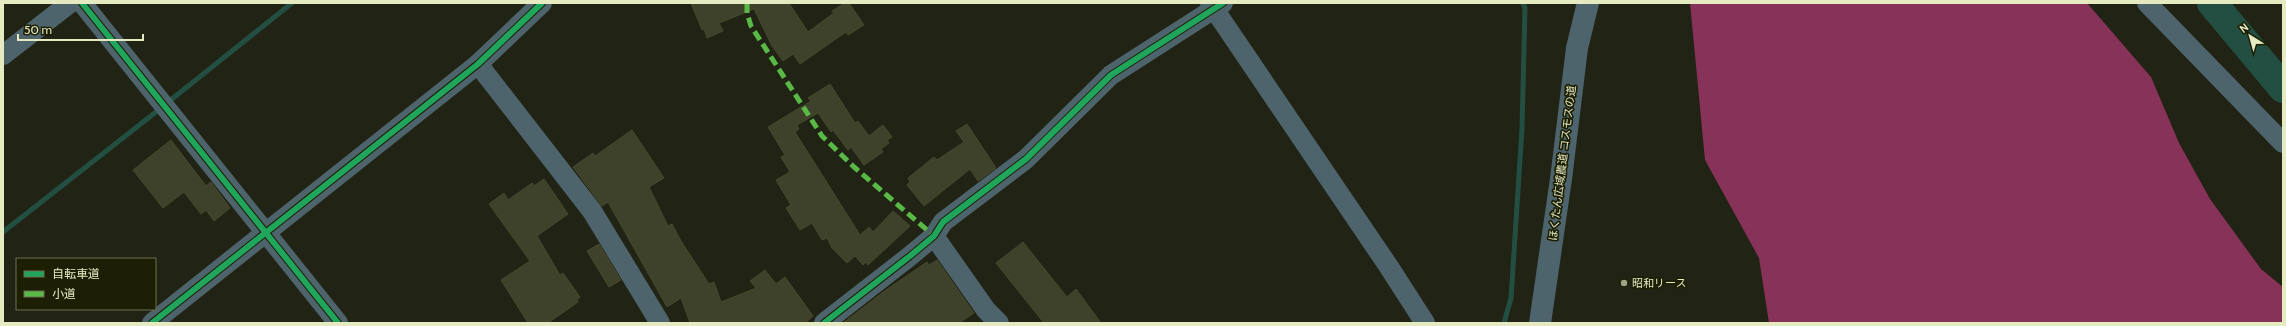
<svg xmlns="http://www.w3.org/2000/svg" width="2286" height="326" font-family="Cabin,'Noto Sans JP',sans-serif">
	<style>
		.forest { fill: #873258 }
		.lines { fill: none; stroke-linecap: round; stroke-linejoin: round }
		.stream { stroke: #234f42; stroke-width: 5 }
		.river { stroke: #234f42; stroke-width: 30 }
		.building { fill: #3f422b; stroke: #47492d }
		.minor { stroke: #4e646c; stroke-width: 20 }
		.tertiary { stroke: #4e646c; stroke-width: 22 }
		.quiet { stroke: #58b947; stroke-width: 5; stroke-dasharray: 10 5; stroke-linecap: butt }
		.cycleway-casing { stroke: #1d1f05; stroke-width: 8 }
		.cycleway { stroke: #20a55d; stroke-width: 6 }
		.poi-dot { fill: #a0a484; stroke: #1d1f05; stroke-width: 1.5 }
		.labels { text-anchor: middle; stroke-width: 3.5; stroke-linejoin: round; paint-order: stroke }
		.street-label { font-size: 11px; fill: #e5eac1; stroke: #1d1f05 }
		.poi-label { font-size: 11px; fill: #e5eac1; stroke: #1d1f05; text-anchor: start }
	</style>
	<rect width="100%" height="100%" fill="#212314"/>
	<path class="forest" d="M1690,3H2087L2151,77L2179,143L2210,199L2261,269L2283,287V323H1769L1759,258L1705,160Z"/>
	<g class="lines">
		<g class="stream">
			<path d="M167,103L292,3"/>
			<path d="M3,232L161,108"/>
			<path d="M1504,323L1511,298L1522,129L1525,8L1523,3"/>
		</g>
		<path class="river" d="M2212,3L2283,88"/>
	</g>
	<g class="building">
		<path d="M691,3H789L808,32L834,13L832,11L845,3H849L864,25L848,35L846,32L800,64L793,54L783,61L772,46L754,9L719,23L723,31L707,38L704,29L702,30Z"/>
		<path d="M830,84L855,123L858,121L869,136L883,125L892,137L887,140L889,143L881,149L883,152L864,165L851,147L848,150L833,130L831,132L818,113L797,125L799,129L795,132L860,235L869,227L873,232L893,211L910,226L868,265L866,262L863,265L855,256L847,263L832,248L827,238L822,240L812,223L800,230L786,208L791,205L776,180L790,172L781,157L785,155L768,127L811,101L808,98Z"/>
		<path d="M967,124L996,168L978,181L970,169L924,206L907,185L910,182L908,178L934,157L937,160L964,142L956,131Z"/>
		<path d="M632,130L664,178L649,187L668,226L672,224L681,241L709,284L714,282L721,302L756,288L750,281L765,270L776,284L785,277L813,316L805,323H690L681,298L667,307L608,202L602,206L573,167L593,153L595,156Z"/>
		<path d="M171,140L206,186L211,182L230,208L214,221L206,210L201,214L184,192L163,208L133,170Z"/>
		<path d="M544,179L568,214L537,236L560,275L563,273L580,297L577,300L578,302L548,323H528L501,280L530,261L489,204L504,193L508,200L532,183L534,186Z"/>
		<path d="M1023,242L1067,297L1076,289L1101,323H1044L996,263Z"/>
		<path d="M599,244L621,280L609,287L587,251Z"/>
		<path d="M937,260L974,313L959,323H843L886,290L927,262L929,265Z"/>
	</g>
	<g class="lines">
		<g class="minor">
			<path d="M82,3L338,323"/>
			<path d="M1210,3L1389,267L1425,323"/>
			<path d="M2147,3L2283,143"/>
			<path d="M3,55L70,3"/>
			<path d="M478,64L592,211L660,323"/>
			<path d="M934,236L986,310L999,323"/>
			<path d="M152,323L478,64L542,3"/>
			<path d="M824,323L910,256L934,236L943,222L1026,159L1111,75L1223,3"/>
		</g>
		<path class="tertiary" d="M1540,323L1561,179L1577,48L1588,3"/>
		<path class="quiet" d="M747,3V13L751,26L822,136L854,167L934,236"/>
		<defs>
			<g id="cycleway">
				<path d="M82,3L338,323"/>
				<path d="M152,323L478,64L542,3"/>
				<path d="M824,323L910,256L934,236L943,222L1026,159L1111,75L1223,3"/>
			</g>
		</defs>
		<use href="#cycleway" class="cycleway-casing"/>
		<use href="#cycleway" class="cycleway"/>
	</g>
	<circle class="poi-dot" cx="1624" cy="283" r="4"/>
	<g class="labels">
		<g class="street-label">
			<text transform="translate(1562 163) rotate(-83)" y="4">ほくたん広域農道 コスモスの道</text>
		</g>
		<g class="poi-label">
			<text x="1632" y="287">昭和リース</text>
		</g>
	</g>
	<rect width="2286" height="326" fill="none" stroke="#e5eac1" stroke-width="8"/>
	<rect x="16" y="258" width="140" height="52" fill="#1d1f05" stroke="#6d7050"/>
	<rect x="24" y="271" width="20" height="6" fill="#20a55d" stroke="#6d7050"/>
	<text x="52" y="278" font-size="12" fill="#e5eac1">自転車道</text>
	<rect x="24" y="291" width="20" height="6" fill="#58b947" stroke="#6d7050"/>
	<text x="52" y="298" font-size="12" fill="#e5eac1">小道</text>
	<g transform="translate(2250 36) rotate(323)" stroke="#1d1f05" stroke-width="3" paint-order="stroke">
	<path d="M0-3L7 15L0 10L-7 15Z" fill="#e5eac1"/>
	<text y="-6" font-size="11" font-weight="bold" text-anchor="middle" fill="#e5eac1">N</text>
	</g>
	<path d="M18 34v6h125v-6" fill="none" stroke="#e5eac1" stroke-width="2"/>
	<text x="24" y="34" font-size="12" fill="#e5eac1" stroke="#1d1f05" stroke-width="3" paint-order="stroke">50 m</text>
</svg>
